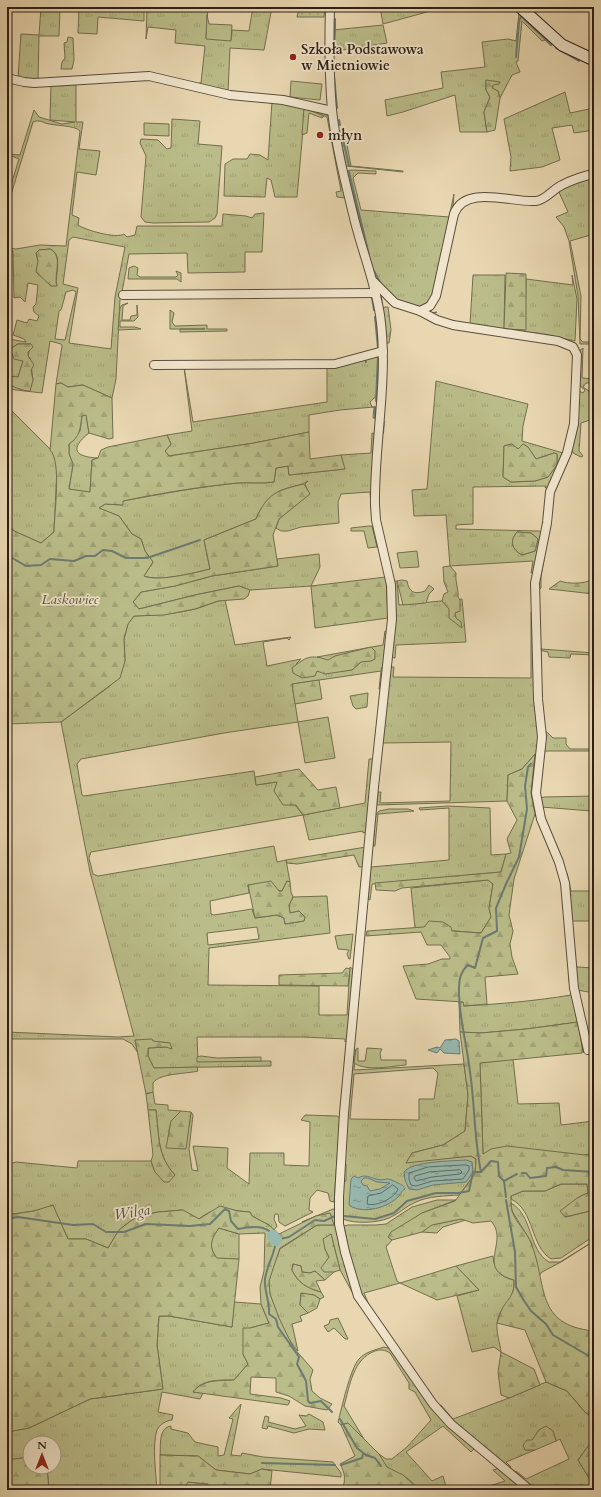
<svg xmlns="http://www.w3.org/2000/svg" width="601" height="1497" font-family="Cardo,serif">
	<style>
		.grass { fill: url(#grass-tufts); stroke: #736e50; fill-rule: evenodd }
		.forest { fill: url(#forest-firs); stroke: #736e50 }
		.wetland { fill: url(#wetland-marsh); stroke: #736e50 }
		.park { fill: url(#park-dots); stroke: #736e50 }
		.garden { fill: #babd89; stroke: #736e50 }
		.water { fill: url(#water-ripples); stroke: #6c7b73; fill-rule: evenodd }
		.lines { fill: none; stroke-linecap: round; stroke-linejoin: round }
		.shore { stroke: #626c64; stroke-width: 1 }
		.stream { stroke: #6c7b73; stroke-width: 2 }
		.river { stroke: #97b9b0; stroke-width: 12 }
		.street-casing { stroke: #5b4d3e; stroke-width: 10 }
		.secondary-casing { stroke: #2c1f17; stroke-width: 13 }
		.street { stroke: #f0e5cc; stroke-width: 8 }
		.secondary { stroke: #f0e5cc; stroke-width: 11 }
		.poi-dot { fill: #8f2418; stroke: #f0e5cc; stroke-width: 1.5 }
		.labels { text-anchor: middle; stroke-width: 3.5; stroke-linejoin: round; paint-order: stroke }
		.poi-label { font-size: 14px; font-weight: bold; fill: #2c1f17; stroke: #f0e5cc; text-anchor: start }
		.park-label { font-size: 14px; font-style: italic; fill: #574e39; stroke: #f0e5cc }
		.water-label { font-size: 15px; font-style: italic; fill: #4c4d45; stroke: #f0e5cc }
	</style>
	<defs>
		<pattern id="grass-tufts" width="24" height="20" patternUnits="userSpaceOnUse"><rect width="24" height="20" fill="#babd89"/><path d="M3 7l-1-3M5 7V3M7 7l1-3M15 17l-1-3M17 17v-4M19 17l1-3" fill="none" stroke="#a0a276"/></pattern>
		<pattern id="forest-firs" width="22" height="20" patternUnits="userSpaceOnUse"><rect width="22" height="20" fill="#babd89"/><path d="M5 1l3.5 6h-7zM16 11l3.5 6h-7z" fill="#a0a276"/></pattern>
		<pattern id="wetland-marsh" width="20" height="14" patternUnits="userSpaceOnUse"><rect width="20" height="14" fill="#babd89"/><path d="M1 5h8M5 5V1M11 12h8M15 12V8" fill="none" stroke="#a0a276"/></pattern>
		<pattern id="park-dots" width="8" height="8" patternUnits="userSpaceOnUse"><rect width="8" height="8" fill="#babd89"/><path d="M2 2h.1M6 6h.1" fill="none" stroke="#a0a276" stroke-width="1.8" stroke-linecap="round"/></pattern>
		<pattern id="water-ripples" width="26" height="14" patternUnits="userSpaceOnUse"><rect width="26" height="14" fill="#97b9b0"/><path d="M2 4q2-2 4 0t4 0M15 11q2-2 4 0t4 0" fill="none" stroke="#7b968e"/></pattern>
	</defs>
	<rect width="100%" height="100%" fill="#e8d7b1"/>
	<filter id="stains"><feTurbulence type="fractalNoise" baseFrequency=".005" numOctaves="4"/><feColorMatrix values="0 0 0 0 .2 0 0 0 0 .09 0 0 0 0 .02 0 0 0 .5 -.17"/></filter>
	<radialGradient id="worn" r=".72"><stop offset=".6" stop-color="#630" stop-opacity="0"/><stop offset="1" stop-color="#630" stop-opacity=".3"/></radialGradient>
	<g class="grass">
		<path d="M41,7H60L59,36H39L38,79H31L30,81L18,77L21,34L39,35Z"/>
		<path d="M79,7H144V21L98,17L97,34L78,33Z"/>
		<path d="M147,7H208L206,38L231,40L232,30L249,31L253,7H272L264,50L230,48L228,92L199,87V83H201L205,46L175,43L176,30L148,27L146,39Z"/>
		<path d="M380,7H424L427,12L383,24Z"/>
		<path d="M519,13L552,43L551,45L546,40L542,41L522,21L518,61L516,62L520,72L512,75L500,98L498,91L494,90L492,85L486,80V90L490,97L484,112L487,132H460L455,95L403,112L387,116L385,100L443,88L441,72L485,67L482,42L508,39L516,41Z"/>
		<path d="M383,25L387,43L336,51V54L333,52V30Z"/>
		<path d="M65,83H76V122H83L79,149L100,151L96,175L77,172L72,215L79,218L78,225C85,230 116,239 124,234L127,237L135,235L137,226H222L223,214L246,216L252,218L255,214L264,213L262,252H245V272L188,273L187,253L129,254L122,292L125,298L120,299L116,379L112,398L83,385L68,387L61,383L56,384L62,346L61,344L50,341L42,393L8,389L7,393V382C11,387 19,387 25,391L33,380L30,358L28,356L31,344H18L10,349L23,361L18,377H7V348L9,339L26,342L24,339L13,335L17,320L27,323L29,319L37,321L39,316L34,312L33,307L36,304L38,285L28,283L25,302L20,297L14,298L13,251H7V248L16,249L40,245L66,246L80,131C75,125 54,126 45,123C41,121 37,120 33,122L7,208V198L19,159L7,154L20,155L34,110L39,117L62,124L75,122L50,120L51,84L63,86ZM73,237L125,247L115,297L111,349L69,343L78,288L63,284L69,240ZM50,249C64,255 54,275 57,286L38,261L36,253L39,250ZM73,290L76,292L65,340L55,339L59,311L61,310L66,292Z"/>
		<path d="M565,92L570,113L594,108V130L574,133L572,125L552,128L560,160L542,167L510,171L511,157L504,119Z"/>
		<path d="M259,100C280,102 313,102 329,117L352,222L345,198L337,197L336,192L341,191L327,117L305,108L297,197H275L271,180L267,178L265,197L224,196L225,164L233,159H247L250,154L260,155L268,160L272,102L256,101Z"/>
		<path d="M172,119L200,121L198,144L222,146L217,214L215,218L209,222L153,223L145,222L141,217L146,156L140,143L141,139L158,140L167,149L171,148Z"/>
		<path d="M344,129L351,166L403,171V172L346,166L339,131Z"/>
		<path d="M351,170L376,171V174L358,173L353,178L361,210L449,217L454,194L453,207L432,300L418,308L400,303L377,282L374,275L347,171Z"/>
		<path d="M594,176L592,179L594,186V234L570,241L581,296L580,339L583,342H594V344H580L578,296L569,241L564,227L556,217L568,212L558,190Z"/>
		<path d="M473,275H505L504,329L525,330L526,279L573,285L572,275L577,299L575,341L537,333L525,334C499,330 452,329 430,315V313L437,312L434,313V316L453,322L470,324Z"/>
		<path d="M583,348L582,378L594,379V383H586L583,387L589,391L593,415L590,420L581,423L579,451L583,456L581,457L573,453L572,449L579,391L583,393L585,390L579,385V351Z"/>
		<path d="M379,356V397L374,398L370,402L372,407H377V418H373L374,407L340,410L309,415V432L254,443L169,456L165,451L171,444L167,435L192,431L184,367L193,422L327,402V367L361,360H365L366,363V359Z"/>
		<path d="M436,381L528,404L523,426L522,441L563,453L568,437L569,438L565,453L549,486L545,488L546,486L473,487V524L456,525V529L539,531L543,533L534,572L531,573L533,561L450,566L446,515L414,516L412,490L427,489ZM512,444L518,449L523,444L528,447L536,459L554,453L557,454V465L548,477L535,481L511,482L503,477L504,446ZM517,532L531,533L538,539L535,551L522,555C512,549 509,542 517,532Z"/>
		<path d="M7,406L53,452L57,467L54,532L41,543L14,531L7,523Z"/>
		<path d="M86,414L89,433C69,449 75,457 98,458L92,460L90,493L69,489L73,464L69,454V444L80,431L82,416Z"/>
		<path d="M372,433L376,434L373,517L372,518L370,492L341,494L338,502L339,523L301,527L288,531H281L276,528L279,519L309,494L305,484L308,481C302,485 295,486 288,488C271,492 262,505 256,519L204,540L210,569C194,573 160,582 144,576L153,562L145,551L141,539L132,534L119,516L98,508L105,504L122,505L123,501C161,494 198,487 237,483C249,482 261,484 274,482L276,468L288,466L289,475L344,469L341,455L371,453Z"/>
		<path d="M319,554L320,567L311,586L250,590L239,586L195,595L139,609L133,602L141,592L175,586L212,576L278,566L277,559Z"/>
		<path d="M542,559L544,560L541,576V588L539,590L540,647L541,649L594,653V655L571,654L570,658L549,657L548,652L539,650L537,587Z"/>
		<path d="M394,581H397L399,605L462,599L466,642L396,645L395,658L391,657Z"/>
		<path d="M225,600L235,645L291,637L289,640L287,638L263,642L267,666L301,659L296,664L317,671L352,670L361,662L335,656L328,661L317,657L383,645L385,631H388L383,667L381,668L383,673L382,689H379L381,671L292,684L298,722L328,717L335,758L305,763L298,722L224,733L81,759L77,764L82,795L84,796L254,771L256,785L277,782L303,815L365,803L369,759H374L366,832L363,833V831L309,840L303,815L91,852L89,858L93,874L98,876L274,846L277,862L286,860L290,882L287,881L282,891L248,885L249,893L210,901L211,914L214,915L252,909L255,918L277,915L284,918L285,924L304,921L305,917L299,911L290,913L289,905L293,897L327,896L330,933L209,948L208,985L319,986V1015H347L350,967L354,970L347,1041L345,1042V1039L303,1037H197L198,1061H271V1066L154,1068L148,1056V1048L166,1047L170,1043L135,1040L138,1053L132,1044L123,1039H7V1032L118,1037L134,1036L90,872L61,722L110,686L125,661L124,639L128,624L134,616C154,615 176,614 195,609C206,606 215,601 225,600ZM257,927L259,939L208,945L207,933Z"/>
		<path d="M531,612H532L540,727L536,774L550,851L535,814L531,793L535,754L522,769L508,775L507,801L377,805L378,792H381L380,803L450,801L451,742L382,743L390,667H394L393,677L531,678Z"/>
		<path d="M368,693L367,707L356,709L353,706L350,696Z"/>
		<path d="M544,732H547L553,738H566V744L570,749H594V751H545L544,757L543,756Z"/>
		<path d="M594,796L592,811L541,807L540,798L544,797Z"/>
		<path d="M448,806L490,808L491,855L506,854L501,872L372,884L370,900L368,899L371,867L449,860V808L420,810L419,808Z"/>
		<path d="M389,809H408L414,811L378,814L375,846H373L375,816L379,811Z"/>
		<path d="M567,873L571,891H594V921H570L565,875Z"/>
		<path d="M488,880L493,884L489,908L491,917L481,933L415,928L411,888Z"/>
		<path d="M574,965L577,967L594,968V993L577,990Z"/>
		<path d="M569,979L572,980L585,1047L583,1053L578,1022L526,1029L481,1033L460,1032L459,1002H464V1006C500,1004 535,1001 571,995Z"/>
		<path d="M356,1050L354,1070L464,1064L468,1095L465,1131L443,1145L412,1153L407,1162L471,1156L476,1159L475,1174L459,1195C445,1196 429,1196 416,1202C406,1206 399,1214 389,1218C377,1223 355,1224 343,1219V1182L346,1181V1164H344L345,1136L354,1051ZM433,1068L438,1073L434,1099H419V1120L350,1119L354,1074Z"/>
		<path d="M513,1059L518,1104L559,1103L561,1125L594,1121V1153L585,1155L483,1154L480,1063Z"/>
		<path d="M153,1092L155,1104L168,1105V1110L181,1111C172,1120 168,1125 169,1138L189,1127L191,1112L193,1115L189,1149L192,1170L198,1171L193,1146L228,1148L227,1168L249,1184L250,1153H284V1165L309,1166L310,1122L301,1120L305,1115L337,1116L340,1118L334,1202L330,1201L328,1193L317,1190L310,1198L309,1210L313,1212L285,1226L279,1222L278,1214H275L274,1219L277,1226L274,1230L269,1225L252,1216L250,1212C230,1211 217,1204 199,1219L182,1210L158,1212L140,1216L132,1220L119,1230L108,1248L86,1239H68L53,1206L34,1211L7,1215V1165L16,1162L77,1168L78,1161H151L155,1172L175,1175C157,1156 159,1135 156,1110H148L146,1094Z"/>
		<path d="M561,1184H587L588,1193C574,1198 571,1204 565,1217L590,1211L594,1212V1236L561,1258L551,1259C530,1246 535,1211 511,1199V1196L523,1191H545Z"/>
		<path d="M437,1200H456L422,1213L388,1237L392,1240L386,1247L397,1281L400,1283L364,1293L369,1305H367L354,1277L344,1226L348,1225H376L386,1224L412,1207Z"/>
		<path d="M511,1203C533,1215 528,1250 549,1262H560L594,1241L561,1262L542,1272L539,1276L531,1242L512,1211Z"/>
		<path d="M333,1209L336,1210L346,1271L357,1301L340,1270L331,1234L325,1249L329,1257L325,1265L334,1272L325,1280L315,1271L310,1273L302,1272L301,1266L293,1264L292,1270C298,1283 307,1288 321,1292L324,1297L320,1299L314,1295L301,1294L300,1305L308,1313L300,1316L302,1321L292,1324L298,1351C286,1340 267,1298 269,1281C271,1270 276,1259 280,1249L317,1225H334L316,1216L302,1222Z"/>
		<path d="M461,1219L466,1220L443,1227L437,1233L422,1232L431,1225Z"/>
		<path d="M219,1228L239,1234V1259H217C208,1245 210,1240 219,1228Z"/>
		<path d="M493,1256C494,1270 500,1277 514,1280C516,1301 499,1305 497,1323C496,1332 500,1343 501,1352L494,1347L472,1352L457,1296L479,1290L456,1266Z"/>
		<path d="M234,1302L261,1304L269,1323L250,1328L243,1354L248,1364L234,1380C220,1380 202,1379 193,1392L203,1393L200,1399L162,1392L158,1412L173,1415L172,1420C166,1421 160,1424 157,1430C152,1445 156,1474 157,1490H49L47,1467H54V1443H30V1457L7,1460V1432L29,1428L90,1399L163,1389L157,1345L159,1316H169L232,1327Z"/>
		<path d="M384,1347L391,1349L475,1448L471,1452L443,1426L406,1452L432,1481L443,1476L447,1490H416C413,1476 396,1475 387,1467C384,1465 381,1458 379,1454L386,1459H392L407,1447L431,1420L415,1392L409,1389V1383L390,1353C385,1350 381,1349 375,1351C353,1359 350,1385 344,1406L364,1439L348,1423L341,1425L338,1422C342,1407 350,1369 359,1359C365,1352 375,1350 384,1347Z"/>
		<path d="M546,1382L567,1391L585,1412L594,1419V1448L589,1445L578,1460L594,1486V1490H536L515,1474L516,1471L526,1479L569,1459L560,1439L556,1441L553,1431L539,1430L526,1450H535L506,1462L511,1467L508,1469L452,1422L438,1406L441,1405L453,1419L509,1398Z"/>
		<path d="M241,1404L231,1455L241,1456L242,1453L263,1457L333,1462L341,1473V1477L262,1469L250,1474L216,1470L198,1456L160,1455C161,1445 158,1428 171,1426V1429L188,1433L195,1442L218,1447V1456L224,1455L233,1419L229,1418Z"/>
		<path d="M309,1414L323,1422L325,1430L309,1429L294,1433L268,1426L267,1429L262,1428L265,1416L269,1417L268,1422L295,1429L306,1426L299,1415L306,1416Z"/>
		<path d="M499,1468L527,1490H477L505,1481L493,1470Z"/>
		<path d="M187,1482L209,1484L207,1490H183Z"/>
	</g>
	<g class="forest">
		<path d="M486,80L500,82L499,84L493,85L492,88L498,91L500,98L495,130L487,132L484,112L490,97L486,90Z"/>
		<path d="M304,108L324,116L322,118L309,113L307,133L302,135Z"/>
		<path d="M50,249C64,256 53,275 57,286H51L36,272L38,261L36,253L39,250Z"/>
		<path d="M506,273L526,274V330L504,329Z"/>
		<path d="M385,307H388L391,330L389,343H385L382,309Z"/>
		<path d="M18,344H31L33,347L28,352V356L34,365L31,370L33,380L30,391C24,391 11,387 7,382L8,376L18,377L23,361L14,359L10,349Z"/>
		<path d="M61,383L68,387L83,385L112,398L113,438L109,439L89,433L86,415L82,416C80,429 80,437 69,444V454L73,464L69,489L90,492L92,460L98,458L101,450L108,447L167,435L171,444L165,451L169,456L254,443L309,432L310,459L341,455L345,469L289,475L288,466L276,468L274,482C262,484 250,482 237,483C199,487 161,493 123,501V505L105,504L99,508L119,516L132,534L141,539L145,551L153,562L144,576C158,582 194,573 210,569L204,540L256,519C267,493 278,490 304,484L310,494L279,519L273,535L278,566L212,576L175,586L141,592L133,602L139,609L195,595L239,586L250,590L248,596L244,599L218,601L195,609L164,615L134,616L128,624L124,639L125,661L120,678L61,722L7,724V523L14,531L41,543L54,532C54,515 62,461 50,450L56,384Z"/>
		<path d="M512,444L518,449L523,444L528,447L536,459L554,453L557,454V465L548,477L535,481L511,482L503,477L504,446Z"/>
		<path d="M517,532L531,533L538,539L535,551L522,555C512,549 509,542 517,532Z"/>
		<path d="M450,566L456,573C455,582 459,591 458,597L460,600V611L455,613L456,618L461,622L462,628L449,618V609L442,601L444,594L448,592L444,582L443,567Z"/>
		<path d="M386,577L388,618L315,628L311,586Z"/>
		<path d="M402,580L407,581C409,592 414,595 425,591L429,585L434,589L429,594L426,603L403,605L397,581Z"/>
		<path d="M591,580L594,581V594L549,589L560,581C569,584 583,584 591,580Z"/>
		<path d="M371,647L375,651V659L371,661L361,662L352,670L325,674L317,671L315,676L302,678L293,673L292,668C306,657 310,654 328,660L335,656Z"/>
		<path d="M319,680L322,699L295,704L292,684Z"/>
		<path d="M535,754L531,793L535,814L514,879L509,915L513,931L510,944L512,957L518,974L485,977L487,1004L464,1006L463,1002L416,999L403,966L428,964L442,959H450V957L441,945H427L421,932L366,936L367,931L424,927L429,921L443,922L451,927L452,931L481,933L491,917L489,908L493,884L488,880L402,888L395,891L376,890L375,883L501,872L506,854L511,853L507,839L517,820L507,801L508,775L522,769Z"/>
		<path d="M299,769L318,790L336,787L340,808L303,815L296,805H283L274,791L277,782L256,785L255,777Z"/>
		<path d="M366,847L363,867H359L354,855L297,864L287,863L286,860Z"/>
		<path d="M271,881L279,891H282L287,881L290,882L291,892L293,897L289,905L290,913L299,911L305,917L304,921L285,924L284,918L277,915L255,918L248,885Z"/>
		<path d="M346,968L350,969L348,986L279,985V975L342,973Z"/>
		<path d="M578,1022L582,1047V1053L480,1063L483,1154L491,1149L507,1146L585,1155L594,1153V1212L590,1211L565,1217L560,1211C570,1204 576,1197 588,1193L587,1184H561L545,1191H523L511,1196C511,1201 511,1207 512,1211C516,1223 527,1232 531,1243C548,1285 534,1325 594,1331V1419L585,1412L567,1391L546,1382L525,1330L497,1323C499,1318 500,1312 503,1307C510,1297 515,1293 514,1280C474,1269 510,1242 491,1221L473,1223L461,1219L432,1225L422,1232L392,1240L388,1237L391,1232L422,1213L455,1201L475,1174L476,1159L471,1156L406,1163L412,1153L443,1145L465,1131L468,1095L460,1032L481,1033L526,1029Z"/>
		<path d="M152,1039L153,1041L170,1043L172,1049L166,1047L148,1048V1056L154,1068L197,1067L198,1071C187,1074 159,1073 153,1083V1092L146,1094L135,1040Z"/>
		<path d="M148,1110H156C159,1135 157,1156 175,1175L169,1182H164L155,1172L151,1161L153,1155Z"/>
		<path d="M181,1111L191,1112L186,1149L166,1148L171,1121Z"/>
		<path d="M53,1205L68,1239H86L108,1248L119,1230L132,1220L140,1216L158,1212L183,1210L199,1219L220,1206L238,1211L250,1212L252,1216L269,1225L279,1234L316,1216L330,1213L334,1225H317L280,1248L269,1281L270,1294L279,1318L293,1347L313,1370L310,1379L312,1391L320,1398L332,1404L327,1410L305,1406L289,1396L276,1392V1378L251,1377L250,1394L281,1398L290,1401L288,1405L193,1392C203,1379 219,1381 234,1380L248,1364L243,1354V1328H250L269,1323L261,1304L260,1287L264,1271L265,1233L239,1234L219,1228C211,1239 208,1247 217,1258L239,1259L232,1327L169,1316H159L157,1345L163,1389L90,1399L29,1428L7,1432V1215L34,1211Z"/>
		<path d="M331,1234L340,1270L334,1272H324L321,1268L329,1257L325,1249L323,1239Z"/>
		<path d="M293,1264L301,1266L302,1272L310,1273L315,1271L325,1280L316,1281L321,1292C307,1288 298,1283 292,1270Z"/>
		<path d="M456,1266L479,1290L437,1300L400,1283Z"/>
		<path d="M301,1293L314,1295L320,1299L317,1308L308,1313L300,1305Z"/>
		<path d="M501,1352L534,1369L540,1385L509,1398L501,1395L498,1372Z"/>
		<path d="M348,1423L379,1454L387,1467L403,1475L415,1486L416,1490H342C346,1480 345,1473 340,1464L355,1456L341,1425Z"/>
		<path d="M546,1426L553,1431L556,1441L535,1450H525L523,1445L527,1440H532L539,1430Z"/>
		<path d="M589,1445L594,1448V1486L578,1460Z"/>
		<path d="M160,1455L198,1456L216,1470L250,1474L262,1469L272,1471L270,1490H207L208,1484L188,1482L183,1490H160Z"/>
		<path d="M30,1457V1467H47L49,1490H7V1460Z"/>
	</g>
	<path class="wetland" d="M68,37L73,38L74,60L72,69H61L62,62L65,58L64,43L67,42Z"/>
	<path class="park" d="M299,7H325L324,17H297Z"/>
	<g class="garden">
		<path d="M207,15L209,24L232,25L231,41L206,39Z"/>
		<path d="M291,81L322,84L320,100L290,97Z"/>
		<path d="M144,123L169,124V136L144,135Z"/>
		<path d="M134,266L138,268L137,275L140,277H176L178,275L176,271L181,273V282L177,279H128L129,268Z"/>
		<path d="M128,303L123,306L122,320H130L131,316L137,315V305L138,317L134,321H120V327H135L141,329L118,330L120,308L122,305Z"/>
		<path d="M170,310L174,313L172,322L175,326L207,325V329H227V331L180,332V329H205H170Z"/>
		<path d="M369,526H372L377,547L368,548L364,531H351V528Z"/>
		<path d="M417,551L419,567L400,568L397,553Z"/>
		<path d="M353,934L350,959H349L347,954L349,950L338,949L335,936Z"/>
		<path d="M358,1048V1061H365L367,1048L382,1049L380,1053L381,1060H406V1065C392,1066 367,1072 354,1063L356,1049Z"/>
		<path d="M201,1056L217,1058L261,1057V1061L197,1062V1057Z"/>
		<path d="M338,1318L348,1339H345L334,1328L328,1332L324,1326L329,1324L330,1320Z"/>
	</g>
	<g class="water">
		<path d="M456,1039L459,1041L460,1054L444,1053L440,1049L437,1053L428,1050L437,1047L440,1048L445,1040Z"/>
		<path d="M466,1160L472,1162L473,1172L466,1182L433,1185L417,1190L409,1189L405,1180L404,1172C412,1161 453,1161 466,1160Z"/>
		<path d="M354,1176L358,1178C365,1174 369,1177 376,1179C388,1182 383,1175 398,1183C402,1185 403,1185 405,1189C401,1191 401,1194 399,1196C387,1208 365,1214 350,1206L349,1204L351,1179ZM368,1178L377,1182L390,1183L380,1189L370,1191L367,1186L363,1185L361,1181L364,1178Z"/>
	</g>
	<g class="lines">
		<g class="shore">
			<path d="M466,1165L469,1166V1170L463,1179L432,1181L416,1186L411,1185L409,1179V1173L428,1167Z"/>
			<path d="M460,1170L462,1172L460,1174L432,1177L416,1181L414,1178L415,1176L429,1172Z"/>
			<path d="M393,1185L398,1189C395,1198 376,1207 367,1204L368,1196L381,1193Z"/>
		</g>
		<g class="stream">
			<path d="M519,14L551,45"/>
			<path d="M335,29V19"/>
			<path d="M334,46L335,30"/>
			<path d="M556,48L579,61"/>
			<path d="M516,57L519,22L521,16"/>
			<path d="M592,66L594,67"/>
			<path d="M334,75L337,108"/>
			<path d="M339,120L340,125"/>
			<path d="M341,131L349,166"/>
			<path d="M349,172L369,255"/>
			<path d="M374,271L382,286"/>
			<path d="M381,297L386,336"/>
			<path d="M372,298L374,310"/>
			<path d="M375,317L378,348"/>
			<path d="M376,401L378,356"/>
			<path d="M375,407V418"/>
			<path d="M383,433L384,422"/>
			<path d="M7,555L26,566L41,565L50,559L74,561L86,556H95L103,550L112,551L126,558H147L200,540"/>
			<path d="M481,1172C474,1139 475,1105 470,1072C467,1044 458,1015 459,987C459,978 461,971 468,965L475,968L483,938L497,931L496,908L506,884L519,857L527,809L525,786L528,767L531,764"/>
			<path d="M522,1173H526L530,1178L546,1176L547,1168L556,1167L563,1170L594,1172"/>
			<path d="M504,1181L506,1197"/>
			<path d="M504,1181L517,1174"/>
			<path d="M506,1200L515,1252L516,1287L523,1299L531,1311L546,1324L553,1335L594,1359"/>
			<path d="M344,1216L375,1219L394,1213L407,1201L436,1193H458L469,1191L473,1172H481L491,1161L498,1162L499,1176L504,1181"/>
			<path d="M7,1219L18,1217L73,1225L93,1224L106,1232H124L146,1224L190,1226L210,1224L225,1209L229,1211L231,1221L238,1229C247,1227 262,1225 269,1231"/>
			<path d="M332,1412L321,1401L310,1403L308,1401L306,1381L297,1364L299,1357L278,1327L276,1319L269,1314C270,1302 264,1291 265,1279C267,1265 275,1254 276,1240L289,1237L315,1220L324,1221L335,1216"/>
			<path d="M340,1419L357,1448L366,1455L375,1458L381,1466"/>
			<path d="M262,1463L335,1465"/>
			<path d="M341,1465L362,1458L363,1454"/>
		</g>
		<path class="river" d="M273,1236L276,1240"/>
		<defs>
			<g id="street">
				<path d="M330,7C329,41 329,75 332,110C336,147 346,185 355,222C363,253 375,283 380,315C389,379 374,442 375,505L376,520L391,585L392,619L374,787L344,1113L339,1197V1224L345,1252L358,1296L433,1404L451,1424L530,1490"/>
				<path d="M7,78L24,82L34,83L149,76L230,95L283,100L332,111"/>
				<path d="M374,282L395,303L420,311L437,320L453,325L558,341L573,347L577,355L574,424L567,453L550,492L547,523L535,583L538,699L542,737L536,793L541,819L559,862L565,883L574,988L588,1050"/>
				<path d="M123,295L376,293"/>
				<path d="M420,311L430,306L436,296L454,214C465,184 512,203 536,201C546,200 553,189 562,185C572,180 583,176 594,174"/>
				<path d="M154,365L335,364L383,351"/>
			</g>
			<path id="secondary" d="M520,7L562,45L594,60"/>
		</defs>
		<use href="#street" class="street-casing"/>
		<use href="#secondary" class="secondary-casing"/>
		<use href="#street" class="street"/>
		<use href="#secondary" class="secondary"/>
	</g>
	<g class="poi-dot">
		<circle cx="293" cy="57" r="4"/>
		<circle cx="320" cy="135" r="4"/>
	</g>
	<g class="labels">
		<g class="poi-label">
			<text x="301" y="54">Szkoła Podstawowa<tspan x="301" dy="16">w Mietniowie</tspan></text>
			<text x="328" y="140">młyn</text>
		</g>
		<g class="park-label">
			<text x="70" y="604">Laskowiec</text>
		</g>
		<g class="water-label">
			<text transform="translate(132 1212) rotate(-9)" y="5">Wilga</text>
		</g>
	</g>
	<rect width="601" height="1497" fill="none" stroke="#e8d7b1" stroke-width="24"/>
	<rect x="8" y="8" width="585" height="1481" fill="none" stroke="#2c1f17" stroke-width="2"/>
	<rect x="12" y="12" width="577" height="1473" fill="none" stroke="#2c1f17"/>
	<g transform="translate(42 1455)"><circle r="19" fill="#f0e5cc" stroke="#a29684"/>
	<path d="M0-3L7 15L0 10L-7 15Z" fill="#8f2418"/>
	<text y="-6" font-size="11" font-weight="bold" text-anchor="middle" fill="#2c1f17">N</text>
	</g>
	<rect width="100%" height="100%" filter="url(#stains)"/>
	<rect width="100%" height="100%" fill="url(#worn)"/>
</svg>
